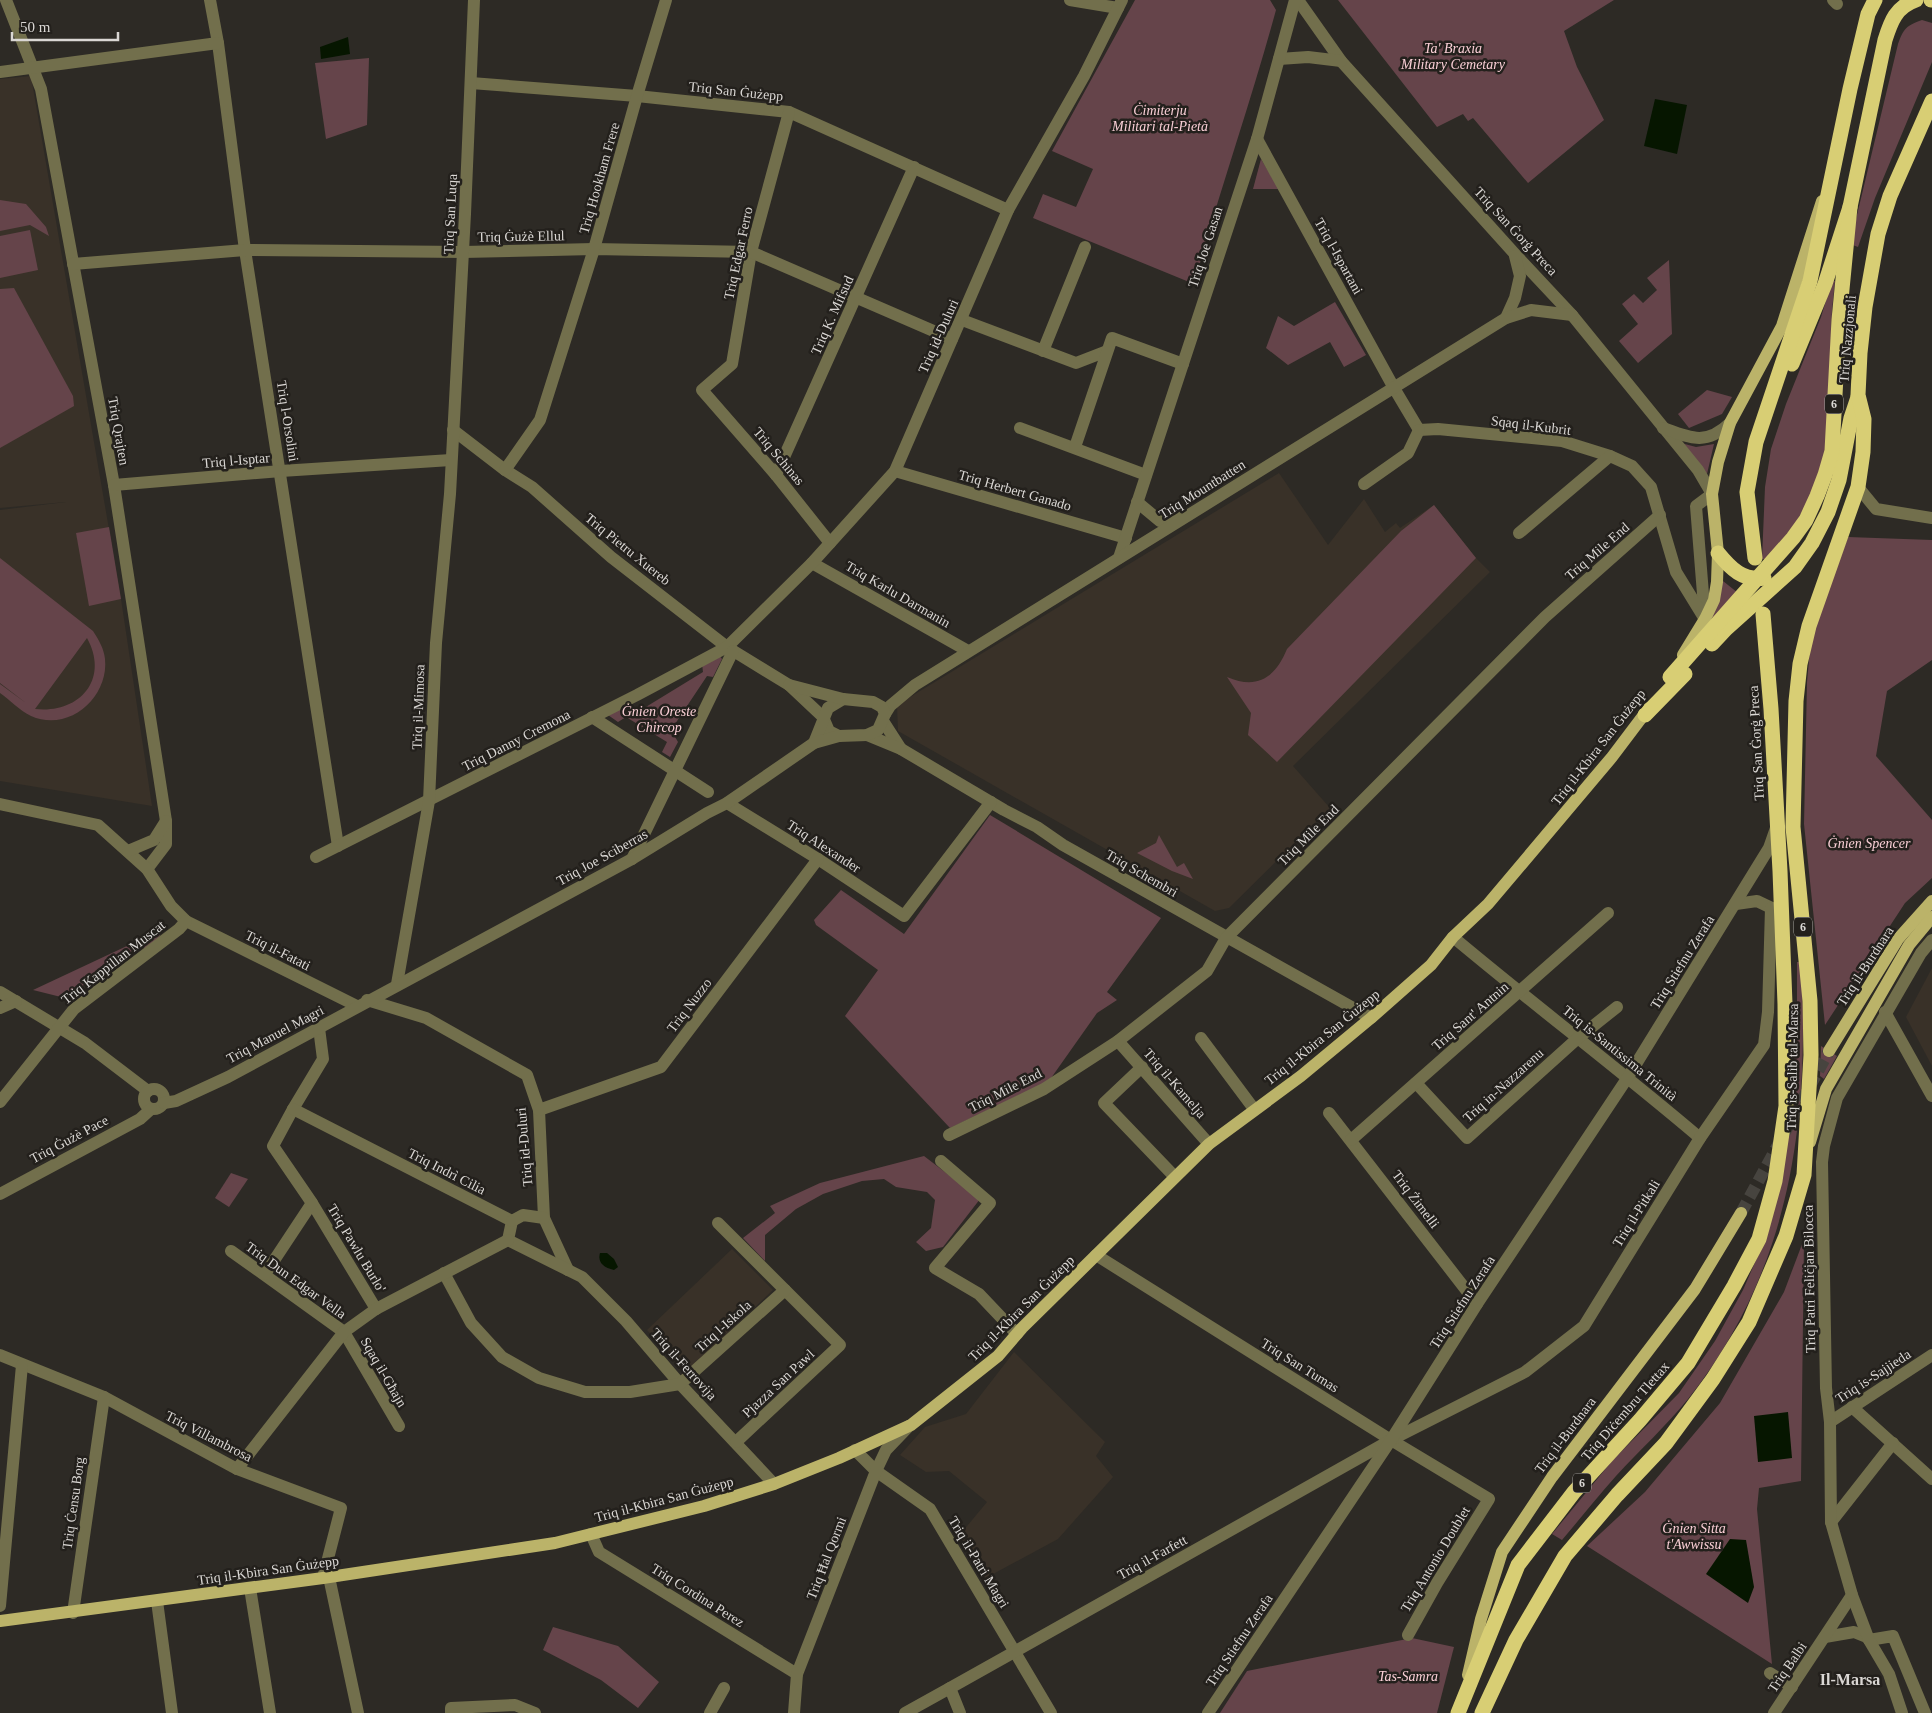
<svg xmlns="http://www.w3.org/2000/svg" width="1932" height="1713" font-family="'Times New Roman',serif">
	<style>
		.built { fill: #393128 }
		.green { fill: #65444a; fill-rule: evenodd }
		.water { fill: #061600 }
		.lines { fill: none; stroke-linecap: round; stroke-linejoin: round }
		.major-tunnel { stroke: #47443f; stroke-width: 12; stroke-dasharray: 12 6; stroke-linecap: butt }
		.minor { stroke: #726f4c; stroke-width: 12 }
		.major { stroke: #bbb369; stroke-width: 12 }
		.highway { stroke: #d8ce74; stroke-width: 15 }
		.labels { text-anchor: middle; stroke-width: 5; stroke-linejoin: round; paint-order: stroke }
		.shield { fill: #23201c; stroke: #a3a09d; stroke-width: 1 }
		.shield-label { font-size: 12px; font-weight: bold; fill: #dad7d4 }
		.park-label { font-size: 14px; font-style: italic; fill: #facfd6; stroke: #23201c }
		.street-label { font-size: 14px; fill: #dad7d4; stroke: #23201c }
		.quarter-label { font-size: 16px; font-weight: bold; fill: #dad7d4; stroke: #23201c }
	</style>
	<rect width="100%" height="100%" fill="#2d2a25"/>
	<g class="built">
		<path d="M31,76L121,599L152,806L0,781V510L66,502L0,508V79Z"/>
		<path d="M1279,473L1328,545L1364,499L1385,532L1396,523L1400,528L1434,505L1476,558L1490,572L1293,766L1330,808L1229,908L1215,911L898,731L897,705Z"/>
		<path d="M1932,968V1066L1906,1017Z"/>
		<path d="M732,1249L773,1290L686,1373L647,1330Z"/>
		<path d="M1014,1352L1105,1442L1096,1456L1113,1477L1058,1539L984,1579L958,1537L987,1502L949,1471L926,1472L900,1455L925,1427L966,1414Z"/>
	</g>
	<g class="green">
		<path d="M1135,0H1270L1276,10C1251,102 1219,192 1194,284L1033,218L1043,194L1076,207L1093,169L1052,151Z"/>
		<path d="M1338,0H1614L1564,31L1577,67L1604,120L1528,183L1473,118L1468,121L1463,114L1437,127Z"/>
		<path d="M1922,20L1932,23V62L1875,198L1858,247L1850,244L1898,44C1904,28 1906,26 1922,20Z"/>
		<path d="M369,58L367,125L326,139L315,63Z"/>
		<path d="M1261,159L1279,189H1253Z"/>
		<path d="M0,200L26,204L46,227L49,236L30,225L0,231Z"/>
		<path d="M30,230L38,270L0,278V236Z"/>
		<path d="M1669,260L1672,334L1638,363L1619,341L1638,324L1622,304L1634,294L1643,303L1657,290L1647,278Z"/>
		<path d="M1832,281H1835L1832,310L1828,438L1820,477L1796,523L1766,559H1762L1765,487L1771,449L1786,404L1821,317Z"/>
		<path d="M14,288L73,396L74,406L0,448V289Z"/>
		<path d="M1335,302L1366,355L1344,367L1330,342L1288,365L1266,348L1278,316L1294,326Z"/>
		<path d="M1707,390L1732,397L1722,414L1689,428L1678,414Z"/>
		<path d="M1681,443L1696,447L1714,444L1707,474Z"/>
		<path d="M1434,505L1476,558L1277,762L1248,735L1251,713L1227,677C1257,690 1275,678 1287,649L1401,531Z"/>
		<path d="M109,527L121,599L89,606L76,533Z"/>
		<path d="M1848,537L1932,540V660L1887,691L1876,756L1932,820V878L1905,903L1825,1025L1804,824L1807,682L1811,638Z"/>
		<path d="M0,558L93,631C99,640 104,649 105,659C109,697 69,733 31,716C20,711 10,700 0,693V684L26,703L0,683ZM87,638C110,680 79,714 35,709Z"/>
		<path d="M1723,581L1738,593L1715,620L1711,617Z"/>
		<path d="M719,655L722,659L713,677L707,676L671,730L678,742L670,757L662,752L667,742L626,717L618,722L608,715L621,708L636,713L703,672L702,664Z"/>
		<path d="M990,815L1161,918L1107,992L1117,1000L1097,1013L1049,1081L950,1128L845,1016L878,970L816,925L814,920L841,890L904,934Z"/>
		<path d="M1159,835L1177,867L1184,863L1193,879L1172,871L1137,853L1156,843Z"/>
		<path d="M161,930L159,939L147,950L141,945L65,998L33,990Z"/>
		<path d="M1797,962H1801C1810,1122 1791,1269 1688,1399C1666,1426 1640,1450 1616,1476C1597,1497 1580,1519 1562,1540L1552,1534L1612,1461L1679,1393L1715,1341L1743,1290L1766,1237L1790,1113L1797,1019Z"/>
		<path d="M1821,1046L1837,1056L1824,1079L1820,1076Z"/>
		<path d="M924,1156L980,1199L943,1247L926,1251L916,1242L931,1228L935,1200L927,1192L896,1187L884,1179L862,1181L823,1194L796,1209L765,1235V1261L743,1238L775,1213L770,1206L820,1183Z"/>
		<path d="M231,1173L248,1179L229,1207L215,1198Z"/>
		<path d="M1804,1239L1801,1481L1759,1488L1757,1509L1772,1664L1587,1546L1645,1492L1720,1403L1784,1292Z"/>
		<path d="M553,1627L618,1646L659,1682L638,1708L601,1680L543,1650Z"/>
		<path d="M1412,1638L1454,1647L1437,1713H1220L1247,1671Z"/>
	</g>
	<g class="water">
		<path d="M348,37L350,54L321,59L320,47Z"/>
		<path d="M1655,99L1687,105L1677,154L1644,146Z"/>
		<path d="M600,1253H607L614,1259L618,1267L614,1270C605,1268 597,1263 600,1253Z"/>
		<path d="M1788,1412L1792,1458L1758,1462L1754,1416Z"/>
		<path d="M1730,1539L1746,1540L1754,1587L1748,1603L1706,1574Z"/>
	</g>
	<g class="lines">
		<path class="major-tunnel" d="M1741,1213L1829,1051"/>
		<g class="minor">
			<path d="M6,0L41,89L114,485L166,821V844L147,869"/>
			<path d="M210,0L218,43L245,250L338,846"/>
			<path d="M1070,0L1118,8"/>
			<path d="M1298,0L1341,61L1514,253L1572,315L1698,470L1712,494L1696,506L1705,619"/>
			<path d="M1833,0L1837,4"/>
			<path d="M1279,59L1308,57L1341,61"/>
			<path d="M0,72L218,43"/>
			<path d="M471,83L637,96L789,112L1008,210"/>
			<path d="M789,112L751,252L732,364L702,390L776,475L830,543"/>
			<path d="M1257,139L1394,388L1419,430L1438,429L1562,441L1610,456L1632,466L1651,487L1676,572L1703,616"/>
			<path d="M73,264L245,250L463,252L594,249L751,252L952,339"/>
			<path d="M1506,318L1515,298L1520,276L1515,256"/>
			<path d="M962,320L1076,363L1107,351"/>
			<path d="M1043,351L1085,247"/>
			<path d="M1020,428L1146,475"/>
			<path d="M1663,428C1690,438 1706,446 1730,423"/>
			<path d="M453,430L505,470L532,487L611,557L727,647L789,685L823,717L829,731L839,736"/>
			<path d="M1075,447L1112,338L1183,364"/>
			<path d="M505,470L540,420L594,249L637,96L666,0"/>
			<path d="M895,471L1126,538"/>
			<path d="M776,475L914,167"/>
			<path d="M1364,484L1408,453L1419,430"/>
			<path d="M114,485L281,471L451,460"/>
			<path d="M1858,487L1876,509L1932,518"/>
			<path d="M1137,502L1160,521L1180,517"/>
			<path d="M1519,533L1610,456"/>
			<path d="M1119,558L1257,139L1295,0"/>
			<path d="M812,563L968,651"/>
			<path d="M885,714L890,706L915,685L1506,318L1531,310L1572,315"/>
			<path d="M592,717L708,792"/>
			<path d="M883,721L901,749"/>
			<path d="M867,735L901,749L1004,810L1037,827L1063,845L1371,1018"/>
			<path d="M814,743L828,708L843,699"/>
			<path d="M727,803L818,859L904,916L991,802"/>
			<path d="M0,804L98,825L147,869L171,906L186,921L357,1006"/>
			<path d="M128,851L154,840L166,821"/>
			<path d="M316,857L637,695L727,647L812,563L895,471L1008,210L1084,76L1122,0"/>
			<path d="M632,859L733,651"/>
			<path d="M1736,904L1757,901L1778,911"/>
			<path d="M1453,937C1534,1005 1619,1069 1700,1138"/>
			<path d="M397,984L429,801L436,643L450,494L465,214L474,0"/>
			<path d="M0,992L85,1043L148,1091"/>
			<path d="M367,1000L426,1018L527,1075L539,1110L544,1218L568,1270"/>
			<path d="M0,1008L16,1001"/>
			<path d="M1885,1012L1932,1096"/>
			<path d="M319,1028L323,1059L293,1109L273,1146L312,1203L376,1309"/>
			<path d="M1201,1038L1254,1109"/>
			<path d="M1118,1041L1209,1144"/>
			<path d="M1142,1067L1104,1103L1175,1177"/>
			<path d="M1416,1083L1467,1138L1578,1038L1617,1007"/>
			<circle cx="154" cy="1099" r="10"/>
			<path d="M0,1102L74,1009L179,929L186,921"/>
			<path d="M164,1103L176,1101L228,1077L632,859L707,813L727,803L814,743L839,736L867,735L878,730L885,714L882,707L873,702L843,699L789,685"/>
			<path d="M293,1109L512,1221L508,1240L582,1277L626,1321L680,1384L774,1484"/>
			<path d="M539,1110L661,1067L818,859"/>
			<path d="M1329,1113L1477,1304"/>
			<path d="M949,1135L1044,1089L1118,1041L1207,971L1226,938L1545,617L1660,515"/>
			<path d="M1351,1140L1608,913"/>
			<path d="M941,1161L990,1203L935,1268L979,1294L1017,1334"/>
			<path d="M0,1194L140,1119L151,1109"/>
			<path d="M512,1221L523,1215L544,1218"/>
			<path d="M718,1223L840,1345L736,1442"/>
			<path d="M231,1251L344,1332L399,1426"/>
			<path d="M1096,1255L1391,1440L1489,1499L1437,1583L1408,1635"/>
			<path d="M444,1273L471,1323L502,1357L539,1378L585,1392H630L680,1384L785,1290"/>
			<path d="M265,1274L312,1203"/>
			<path d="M0,1355L104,1397L237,1469L341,1508L323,1578"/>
			<path d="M1852,1407L1932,1479"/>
			<path d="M1830,1422L1932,1355"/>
			<path d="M855,1450L876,1471L930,1509L1051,1713"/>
			<path d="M237,1469L344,1332L376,1309L508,1240"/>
			<path d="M1831,1522L1893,1443"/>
			<path d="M591,1534L599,1552L797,1674"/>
			<path d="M329,1577L358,1713"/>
			<path d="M250,1588L270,1713"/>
			<path d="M157,1601L172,1713"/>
			<path d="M0,1606L22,1365"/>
			<path d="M73,1613L104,1397"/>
			<path d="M1825,1637L1854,1632L1869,1638"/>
			<path d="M1869,1640L1893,1636L1925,1713"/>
			<path d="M1770,1673L1792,1687"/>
			<path d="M451,1713V1708L515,1705L535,1713"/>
			<path d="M710,1713L724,1688"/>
			<path d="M794,1713L797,1674L876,1471L886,1450L909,1426"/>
			<path d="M905,1713L950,1688"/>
			<path d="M960,1713L950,1688L1391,1440L1525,1372L1584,1326L1700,1138L1764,1045L1768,1012L1771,908"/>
			<path d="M1208,1713L1391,1440L1477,1304L1628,1077L1769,848L1776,828"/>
			<path d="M1774,1713L1852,1595"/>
			<path d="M1902,1713L1889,1674L1869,1640L1852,1595L1831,1522L1830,1422L1826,1388L1822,1162L1824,1146L1837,1098L1921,953L1932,940"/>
		</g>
		<g class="major">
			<path d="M1683,655L1705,619L1714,600L1717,582L1718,553L1712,494L1718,462L1730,423L1782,326L1822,201"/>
			<path d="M1829,1051L1898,939L1932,901"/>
			<path d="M1810,1142L1826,1089L1909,945L1932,917"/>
			<path d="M0,1621L323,1578L555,1543L704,1506L774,1484L839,1458L911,1425L998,1356L1022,1328L1209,1144L1301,1076L1371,1018L1431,965L1453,937L1488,904L1612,757L1649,708"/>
			<path d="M1468,1675L1481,1619L1502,1552L1552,1477L1695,1289L1741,1213"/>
		</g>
		<g class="highway">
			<path d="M1931,0H1932"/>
			<path d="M1792,364L1825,284L1850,207L1885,40C1891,21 1896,7 1916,0"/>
			<path d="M1718,553C1731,569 1743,581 1764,578"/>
			<path d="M1755,558L1747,492L1756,442L1810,281L1850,89L1868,14L1875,0"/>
			<path d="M1712,644L1726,629L1795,567L1812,543L1828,512L1839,480L1851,418L1858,397"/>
			<path d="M1670,677L1793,538L1806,520L1817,496L1825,475L1832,451L1839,320L1850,207"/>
			<path d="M1645,715L1685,674"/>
			<path d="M1458,1713L1518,1565L1574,1492L1640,1420L1688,1363L1734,1286L1759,1239L1775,1181L1786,1106L1785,1004L1780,871L1771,709L1763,614"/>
			<path d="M1482,1713L1516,1640L1565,1556L1617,1495L1666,1443L1713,1379L1749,1322L1786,1236L1804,1175L1811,1055L1810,1001L1793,827L1796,701L1800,664L1809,626L1858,487L1863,452L1864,419L1858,395L1860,353L1865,307L1878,234L1890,196L1932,101"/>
		</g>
	</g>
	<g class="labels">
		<g class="shield">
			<rect x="1825" y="394.5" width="18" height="19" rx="4"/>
			<rect x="1794" y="917.5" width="18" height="19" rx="4"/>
			<rect x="1573" y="1473.5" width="18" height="19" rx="4"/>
		</g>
		<g class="shield-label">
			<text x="1834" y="408">6</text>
			<text x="1803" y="931">6</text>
			<text x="1582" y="1487">6</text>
		</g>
		<g class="park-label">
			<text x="1453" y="53">Ta' Braxia<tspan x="1453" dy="16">Military Cemetary</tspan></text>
			<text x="1160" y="115">Ċimiterju<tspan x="1160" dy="16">Militari tal-Pietà</tspan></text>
			<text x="659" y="716">Ġnien Oreste<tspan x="659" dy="16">Chircop</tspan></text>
			<text x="1869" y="848">Ġnien Spencer</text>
			<text x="1694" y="1533">Ġnien Sitta<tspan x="1694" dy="16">t'Awwissu</tspan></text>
			<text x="1408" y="1681">Tas-Samra</text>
		</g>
		<g class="street-label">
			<text transform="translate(736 91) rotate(6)" y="5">Triq San Ġużepp</text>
			<text transform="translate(599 178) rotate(-74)" y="5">Triq Hookham Frere</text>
			<text transform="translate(450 214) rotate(-87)" y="5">Triq San Luqa</text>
			<text transform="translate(1516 231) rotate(47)" y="5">Triq San Ġorġ Preca</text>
			<text transform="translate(521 236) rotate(-1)" y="5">Triq Ġużè Ellul</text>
			<text transform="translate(1205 247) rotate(-72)" y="5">Triq Joe Gasan</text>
			<text transform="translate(738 253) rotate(-78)" y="5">Triq Edgar Ferro</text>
			<text transform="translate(1339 256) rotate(61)" y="5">Triq l-Ispartani</text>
			<text transform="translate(832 315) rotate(-66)" y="5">Triq K. Mifsud</text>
			<text transform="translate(938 336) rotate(-66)" y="5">Triq id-Duluri</text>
			<text transform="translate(1847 339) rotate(-85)" y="5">Triq Nazzjonali</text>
			<text transform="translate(288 421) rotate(81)" y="5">Triq l-Orsolini</text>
			<text transform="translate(1531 425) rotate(7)" y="5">Sqaq il-Kubrit</text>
			<text transform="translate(119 431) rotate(80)" y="5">Triq Qrajten</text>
			<text transform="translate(779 456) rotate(50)" y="5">Triq Schinas</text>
			<text transform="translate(236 460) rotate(-5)" y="5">Triq l-Isptar</text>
			<text transform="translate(1202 489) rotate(-32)" y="5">Triq Mountbatten</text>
			<text transform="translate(1015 490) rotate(16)" y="5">Triq Herbert Ganado</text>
			<text transform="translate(628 549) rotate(39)" y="5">Triq Pietru Xuereb</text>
			<text transform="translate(1597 551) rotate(-41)" y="5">Triq Mile End</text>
			<text transform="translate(898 594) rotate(30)" y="5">Triq Karlu Darmanin</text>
			<text transform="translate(418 707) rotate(-88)" y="5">Triq il-Mimosa</text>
			<text transform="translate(516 740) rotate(-27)" y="5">Triq Danny Cremona</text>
			<text transform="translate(1756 743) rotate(-93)" y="5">Triq San Ġorġ Preca</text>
			<text transform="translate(1598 747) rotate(-52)" y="5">Triq il-Kbira San Ġużepp</text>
			<text transform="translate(1308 835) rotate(-45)" y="5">Triq Mile End</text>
			<text transform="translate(824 846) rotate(33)" y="5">Triq Alexander</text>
			<text transform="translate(602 857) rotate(-29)" y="5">Triq Joe Sciberras</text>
			<text transform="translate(1142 873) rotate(30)" y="5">Triq Schembri</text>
			<text transform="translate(278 950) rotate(27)" y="5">Triq il-Fatati</text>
			<text transform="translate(113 962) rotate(-38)" y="5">Triq Kappillan Muscat</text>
			<text transform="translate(1682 962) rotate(-58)" y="5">Triq Stiefnu Zerafa</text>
			<text transform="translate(1865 966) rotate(-57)" y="5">Triq il-Burdnara</text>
			<text transform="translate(689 1005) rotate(-53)" y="5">Triq Nuzzo</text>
			<text transform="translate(1470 1016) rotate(-41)" y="5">Triq Sant' Antnin</text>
			<text transform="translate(275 1034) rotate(-28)" y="5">Triq Manuel Magri</text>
			<text transform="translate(1322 1037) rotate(-39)" y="5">Triq il-Kbira San Ġużepp</text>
			<text transform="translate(1620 1053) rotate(39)" y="5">Triq is-Santissima Trinità</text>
			<text transform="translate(1792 1067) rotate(-89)" y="5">Triq is-Salib tal-Marsa</text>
			<text transform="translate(1175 1083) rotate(49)" y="5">Triq il-Kamelja</text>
			<text transform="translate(1503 1085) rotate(-42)" y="5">Triq in-Nazzarenu</text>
			<text transform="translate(1005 1090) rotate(-27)" y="5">Triq Mile End</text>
			<text transform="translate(69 1139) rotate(-28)" y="5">Triq Ġużè Pace</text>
			<text transform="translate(524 1147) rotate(-95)" y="5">Triq id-Duluri</text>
			<text transform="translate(447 1171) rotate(27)" y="5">Triq Indrì Cilia</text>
			<text transform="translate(1416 1199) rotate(53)" y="5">Triq Żimelli</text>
			<text transform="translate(1636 1213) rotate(-58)" y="5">Triq il-Pitkali</text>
			<text transform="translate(357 1248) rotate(59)" y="5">Triq Pawlu Burlo'</text>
			<text transform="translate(1809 1279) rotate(-91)" y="5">Triq Patri Feliċjan Bilocca</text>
			<text transform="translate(296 1280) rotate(36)" y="5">Triq Dun Edgar Vella</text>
			<text transform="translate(1462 1302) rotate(-57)" y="5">Triq Stiefnu Zerafa</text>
			<text transform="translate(1021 1308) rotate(-45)" y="5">Triq il-Kbira San Ġużepp</text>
			<text transform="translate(723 1326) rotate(-42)" y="5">Triq l-Iskola</text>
			<text transform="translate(684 1364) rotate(48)" y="5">Triq il-Ferrovija</text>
			<text transform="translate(1300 1365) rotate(32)" y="5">Triq San Tumas</text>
			<text transform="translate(384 1372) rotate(60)" y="5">Sqaq il-Għajn</text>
			<text transform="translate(1873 1376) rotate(-33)" y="5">Triq is-Sajjieda</text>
			<text transform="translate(778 1383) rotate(-43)" y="5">Pjazza San Pawl</text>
			<text transform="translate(1625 1411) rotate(-49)" y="5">Triq Diċembru Tlettax</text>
			<text transform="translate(1565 1435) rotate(-53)" y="5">Triq il-Burdnara</text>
			<text transform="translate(209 1436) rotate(27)" y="5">Triq Villambrosa</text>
			<text transform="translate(664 1499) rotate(-15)" y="5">Triq il-Kbira San Ġużepp</text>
			<text transform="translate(73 1503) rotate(-82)" y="5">Triq Ċensu Borg</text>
			<text transform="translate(1152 1557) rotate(-29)" y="5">Triq il-Farfett</text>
			<text transform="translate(826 1558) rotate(-69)" y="5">Triq Ħal Qormi</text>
			<text transform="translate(1435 1559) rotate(-59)" y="5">Triq Antonio Doublet</text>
			<text transform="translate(979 1562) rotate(59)" y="5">Triq il-Patri Magri</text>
			<text transform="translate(268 1570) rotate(-8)" y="5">Triq il-Kbira San Ġużepp</text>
			<text transform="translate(698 1595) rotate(32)" y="5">Triq Cordina Perez</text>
			<text transform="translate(1239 1640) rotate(-56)" y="5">Triq Stiefnu Zerafa</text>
			<text transform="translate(1787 1667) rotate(-56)" y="5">Triq Balbi</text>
		</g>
		<g class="quarter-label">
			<text x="1850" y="1685">Il-Marsa</text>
		</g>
	</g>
	<path d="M12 32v8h106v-8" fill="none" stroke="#dad7d4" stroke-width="2.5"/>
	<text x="20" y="32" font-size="15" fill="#dad7d4" stroke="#23201c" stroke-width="4" paint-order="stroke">50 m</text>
</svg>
